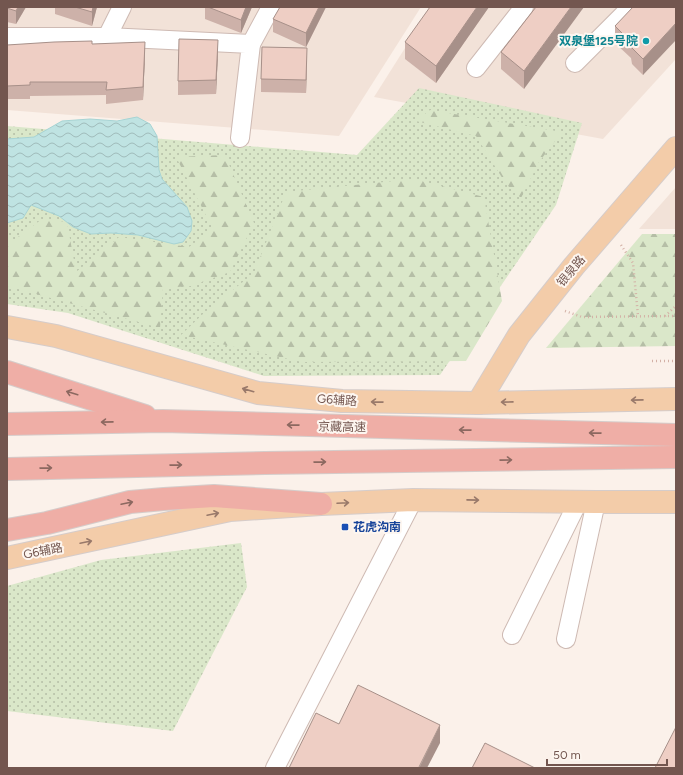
<svg xmlns="http://www.w3.org/2000/svg" width="683" height="775" font-family="Figtree,'Noto Sans SC',sans-serif">
	<style>
		.residential { fill: #f2e2d8 }
		.grass { fill: url(#grass-dots) }
		.forest { fill: url(#forest-firs) }
		.water { fill: url(#water-waves); stroke: #a7d4d4 }
		.lines { fill: none; stroke-linecap: round; stroke-linejoin: round }
		.minor-casing { stroke: #cebab3; stroke-width: 20 }
		.major-casing { stroke: #d5ccca; stroke-width: 24 }
		.highway-casing { stroke: #d5ccca; stroke-width: 24 }
		.path { stroke: #d3b1a6; stroke-width: 2.5; stroke-dasharray: 1 3; stroke-linecap: butt }
		.minor { stroke: #fff; stroke-width: 18 }
		.major { stroke: #f3cca9; stroke-width: 22 }
		.highway { stroke: #efaea6; stroke-width: 22 }
		.wall { fill: #cdb1a9 }
		.shaded-wall { fill: #a79089 }
		.building { fill: #eecec4; stroke: #a79089 }
		.oneway { stroke: #99796a }
		.oneway2 { stroke: #8c6860 }
		.culture-dot { fill: #0f9aa8; stroke: #fdf6f0; stroke-width: 1.5 }
		.transit-dot { fill: #1a4fb4; stroke: #fdf6f0; stroke-width: 1.5 }
		.labels { text-anchor: middle; stroke-width: 4; stroke-linejoin: round; paint-order: stroke }
		.culture-label { font-size: 12px; font-weight: bold; fill: #0d838f; stroke: #fdf6f0; text-anchor: end }
		.street-label { font-size: 12px; fill: #73564f; stroke: #fdf6f0 }
		.transit-label { font-size: 12px; font-weight: bold; fill: #164399; stroke: #fdf6f0; text-anchor: start }
	</style>
	<defs>
		<pattern id="grass-dots" width="8" height="8" patternUnits="userSpaceOnUse"><rect width="8" height="8" fill="#dae7c9"/><path d="M2 2h.1M6 6h.1" fill="none" stroke="#b5bea6" stroke-width="1.8" stroke-linecap="round"/></pattern>
		<pattern id="forest-firs" width="22" height="20" patternUnits="userSpaceOnUse"><rect width="22" height="20" fill="#dae7c9"/><path d="M5 1l3.5 6h-7zM16 11l3.5 6h-7z" fill="#b5bea6"/></pattern>
		<pattern id="water-waves" width="16" height="10" patternUnits="userSpaceOnUse"><rect width="16" height="10" fill="#bfe3e2"/><path d="M0 5q4-4 8 0t8 0" fill="none" stroke="#a0bbba"/></pattern>
	</defs>
	<rect width="100%" height="100%" fill="#fbf1ea"/>
	<g class="residential">
		<path d="M7,7H421L339,136L7,110Z"/>
		<path d="M431,7H676V59L603,139L374,97Z"/>
		<path d="M676,187V229H639Z"/>
	</g>
	<g class="grass">
		<path d="M419,88L582,123L556,205L440,375L264,376L68,313L7,304V126L357,155Z"/>
		<path d="M241,543L247,587L173,731L7,711V586L101,560Z"/>
	</g>
	<g class="forest">
		<path d="M430,110L562,132L539,162L521,198L506,184L476,136L416,121Z"/>
		<path d="M225,155L254,223L230,272L191,286L163,288L160,328L7,286V238L14,240L42,219L67,222L76,272L119,237L189,247L213,229L176,157Z"/>
		<path d="M414,179L484,197L502,301L466,361L302,362L181,335L204,313L254,273L286,192Z"/>
		<path d="M642,234H676V346L546,348Z"/>
	</g>
	<path class="water" d="M137,117L150,124L157,136L159,170L162,179L187,207L192,221L191,231L183,242L174,244L138,235L111,233L91,234L73,227L59,216L31,205L23,218L7,223V139L34,137L62,121L90,119L117,121Z"/>
	<g class="lines">
		<defs>
			<g id="minor">
				<path d="M7,37H107L251,44L240,138"/>
				<path d="M107,37L122,7"/>
				<path d="M251,44L271,7"/>
				<path d="M575,63L631,7"/>
				<path d="M476,68L524,7"/>
				<path d="M512,635L578,502"/>
				<path d="M566,639L596,502"/>
				<path d="M275,768L413,500"/>
			</g>
			<g id="major">
				<path d="M7,327L56,336L258,393L342,401L478,403L676,399"/>
				<path d="M478,403L519,335L574,266L676,148"/>
				<path d="M7,558L230,510L321,504L413,500L596,502H676"/>
			</g>
			<g id="highway">
				<path d="M7,372L145,416"/>
				<path d="M7,424L163,421L676,435"/>
				<path d="M7,469L265,463L676,457"/>
				<path d="M7,530L47,523L130,502L164,499L214,496L321,504"/>
			</g>
		</defs>
		<use href="#minor" class="minor-casing"/>
		<use href="#major" class="major-casing"/>
		<use href="#highway" class="highway-casing"/>
		<g class="path">
			<path d="M621,245L633,263L638,316"/>
			<path d="M565,311L582,317L676,316"/>
			<path d="M665,316L676,306"/>
			<path d="M652,361H676"/>
		</g>
		<use href="#minor" class="minor"/>
		<use href="#major" class="major"/>
		<use href="#highway" class="highway"/>
	</g>
	<g class="wall">
		<path d="M7,7H26L16,24L7,22Z"/>
		<path d="M55,7H97L92,26L55,14Z"/>
		<path d="M205,7H252L241,33L205,19Z"/>
		<path d="M326,7L306,47L273,32V19Z"/>
		<path d="M489,7L436,83L405,59V42Z"/>
		<path d="M536,7L524,89L501,69V52Z"/>
		<path d="M676,7L643,75L632,64L631,58L615,43V26Z"/>
		<path d="M92,44L145,55L143,100L106,104V95L30,96V99H7V45Z"/>
		<path d="M218,53L216,94L178,95V81Z"/>
		<path d="M307,61L306,93L261,92V79Z"/>
	</g>
	<g class="shaded-wall">
		<path d="M18,7H26L16,24V11Z"/>
		<path d="M93,7H97L92,26V12Z"/>
		<path d="M246,7H252L241,33V20Z"/>
		<path d="M319,7H326L306,47V33Z"/>
		<path d="M477,7H489L436,83V66Z"/>
		<path d="M571,7H584L524,89V71Z"/>
		<path d="M676,23V40L643,75V59Z"/>
		<path d="M218,40V53L216,94V80Z"/>
		<path d="M145,42V55L143,100V87Z"/>
		<path d="M307,48V61L306,93V80Z"/>
		<path d="M440,725V743L427,768H419Z"/>
	</g>
	<g class="building">
		<path d="M7,7H18L16,11L7,8Z"/>
		<path d="M75,7H93L92,12Z"/>
		<path d="M208,7H246L241,20Z"/>
		<path d="M280,7H319L306,33L273,19Z"/>
		<path d="M430,7H477L436,66L405,42Z"/>
		<path d="M536,7H571L524,71L501,52Z"/>
		<path d="M633,7H676V23L643,59L632,48L631,42L615,26Z"/>
		<path d="M179,39L218,40L216,80L178,81Z"/>
		<path d="M92,41V44L145,42L143,87L106,90L107,82H30V85L7,86V45L54,42Z"/>
		<path d="M262,47L307,48L306,80L261,79Z"/>
		<path d="M358,685L440,725L419,767L420,768H289L316,713L339,724Z"/>
		<path d="M676,727V768H655Z"/>
		<path d="M485,743L535,768H472Z"/>
	</g>
	<defs><path id="oneway-shaft" d="M-6 0H5M1.5-3L5.5 0L1.5 3" fill="none" stroke-width="1.6" stroke-linecap="round" stroke-linejoin="round"/></defs>
	<g class="oneway">
		<use href="#oneway-shaft" transform="translate(248 390) rotate(-164)"/>
		<use href="#oneway-shaft" transform="translate(637 400) rotate(179)"/>
		<use href="#oneway-shaft" transform="translate(377 402) rotate(-179)"/>
		<use href="#oneway-shaft" transform="translate(507 402) rotate(179)"/>
		<use href="#oneway-shaft" transform="translate(473 500) rotate(1)"/>
		<use href="#oneway-shaft" transform="translate(343 503) rotate(-3)"/>
		<use href="#oneway-shaft" transform="translate(213 514) rotate(-12)"/>
		<use href="#oneway-shaft" transform="translate(86 542) rotate(-12)"/>
	</g>
	<g class="oneway2">
		<use href="#oneway-shaft" transform="translate(72 393) rotate(-163)"/>
		<use href="#oneway-shaft" transform="translate(107 422) rotate(179)"/>
		<use href="#oneway-shaft" transform="translate(293 425) rotate(-179)"/>
		<use href="#oneway-shaft" transform="translate(465 430) rotate(-179)"/>
		<use href="#oneway-shaft" transform="translate(595 433) rotate(-179)"/>
		<use href="#oneway-shaft" transform="translate(506 460) rotate(-1)"/>
		<use href="#oneway-shaft" transform="translate(320 462) rotate(-1)"/>
		<use href="#oneway-shaft" transform="translate(176 465) rotate(-1)"/>
		<use href="#oneway-shaft" transform="translate(46 468) rotate(-1)"/>
		<use href="#oneway-shaft" transform="translate(127 503) rotate(-12)"/>
	</g>
	<circle class="culture-dot" cx="646" cy="41" r="4"/>
	<rect class="transit-dot" x="341" y="523" width="8" height="8" rx="2"/>
	<g class="labels">
		<g class="culture-label">
			<text x="638" y="45">双泉堡125号院</text>
		</g>
		<g class="street-label">
			<text transform="translate(571 271) rotate(-50)" y="4">银泉路</text>
			<text transform="translate(337 400) rotate(4)" y="4">G6辅路</text>
			<text transform="translate(342 427) rotate(1)" y="4">京藏高速</text>
			<text transform="translate(43 551) rotate(-11)" y="4">G6辅路</text>
		</g>
		<g class="transit-label">
			<text x="353" y="531">花虎沟南</text>
		</g>
	</g>
	<rect width="683" height="775" fill="none" stroke="#73564f" stroke-width="16"/>
	<path d="M547 759v6h120v-6" fill="none" stroke="#73564f" stroke-width="2"/>
	<text x="553" y="759" font-size="12" fill="#73564f" stroke="#fdf6f0" stroke-width="3" paint-order="stroke">50 m</text>
</svg>
